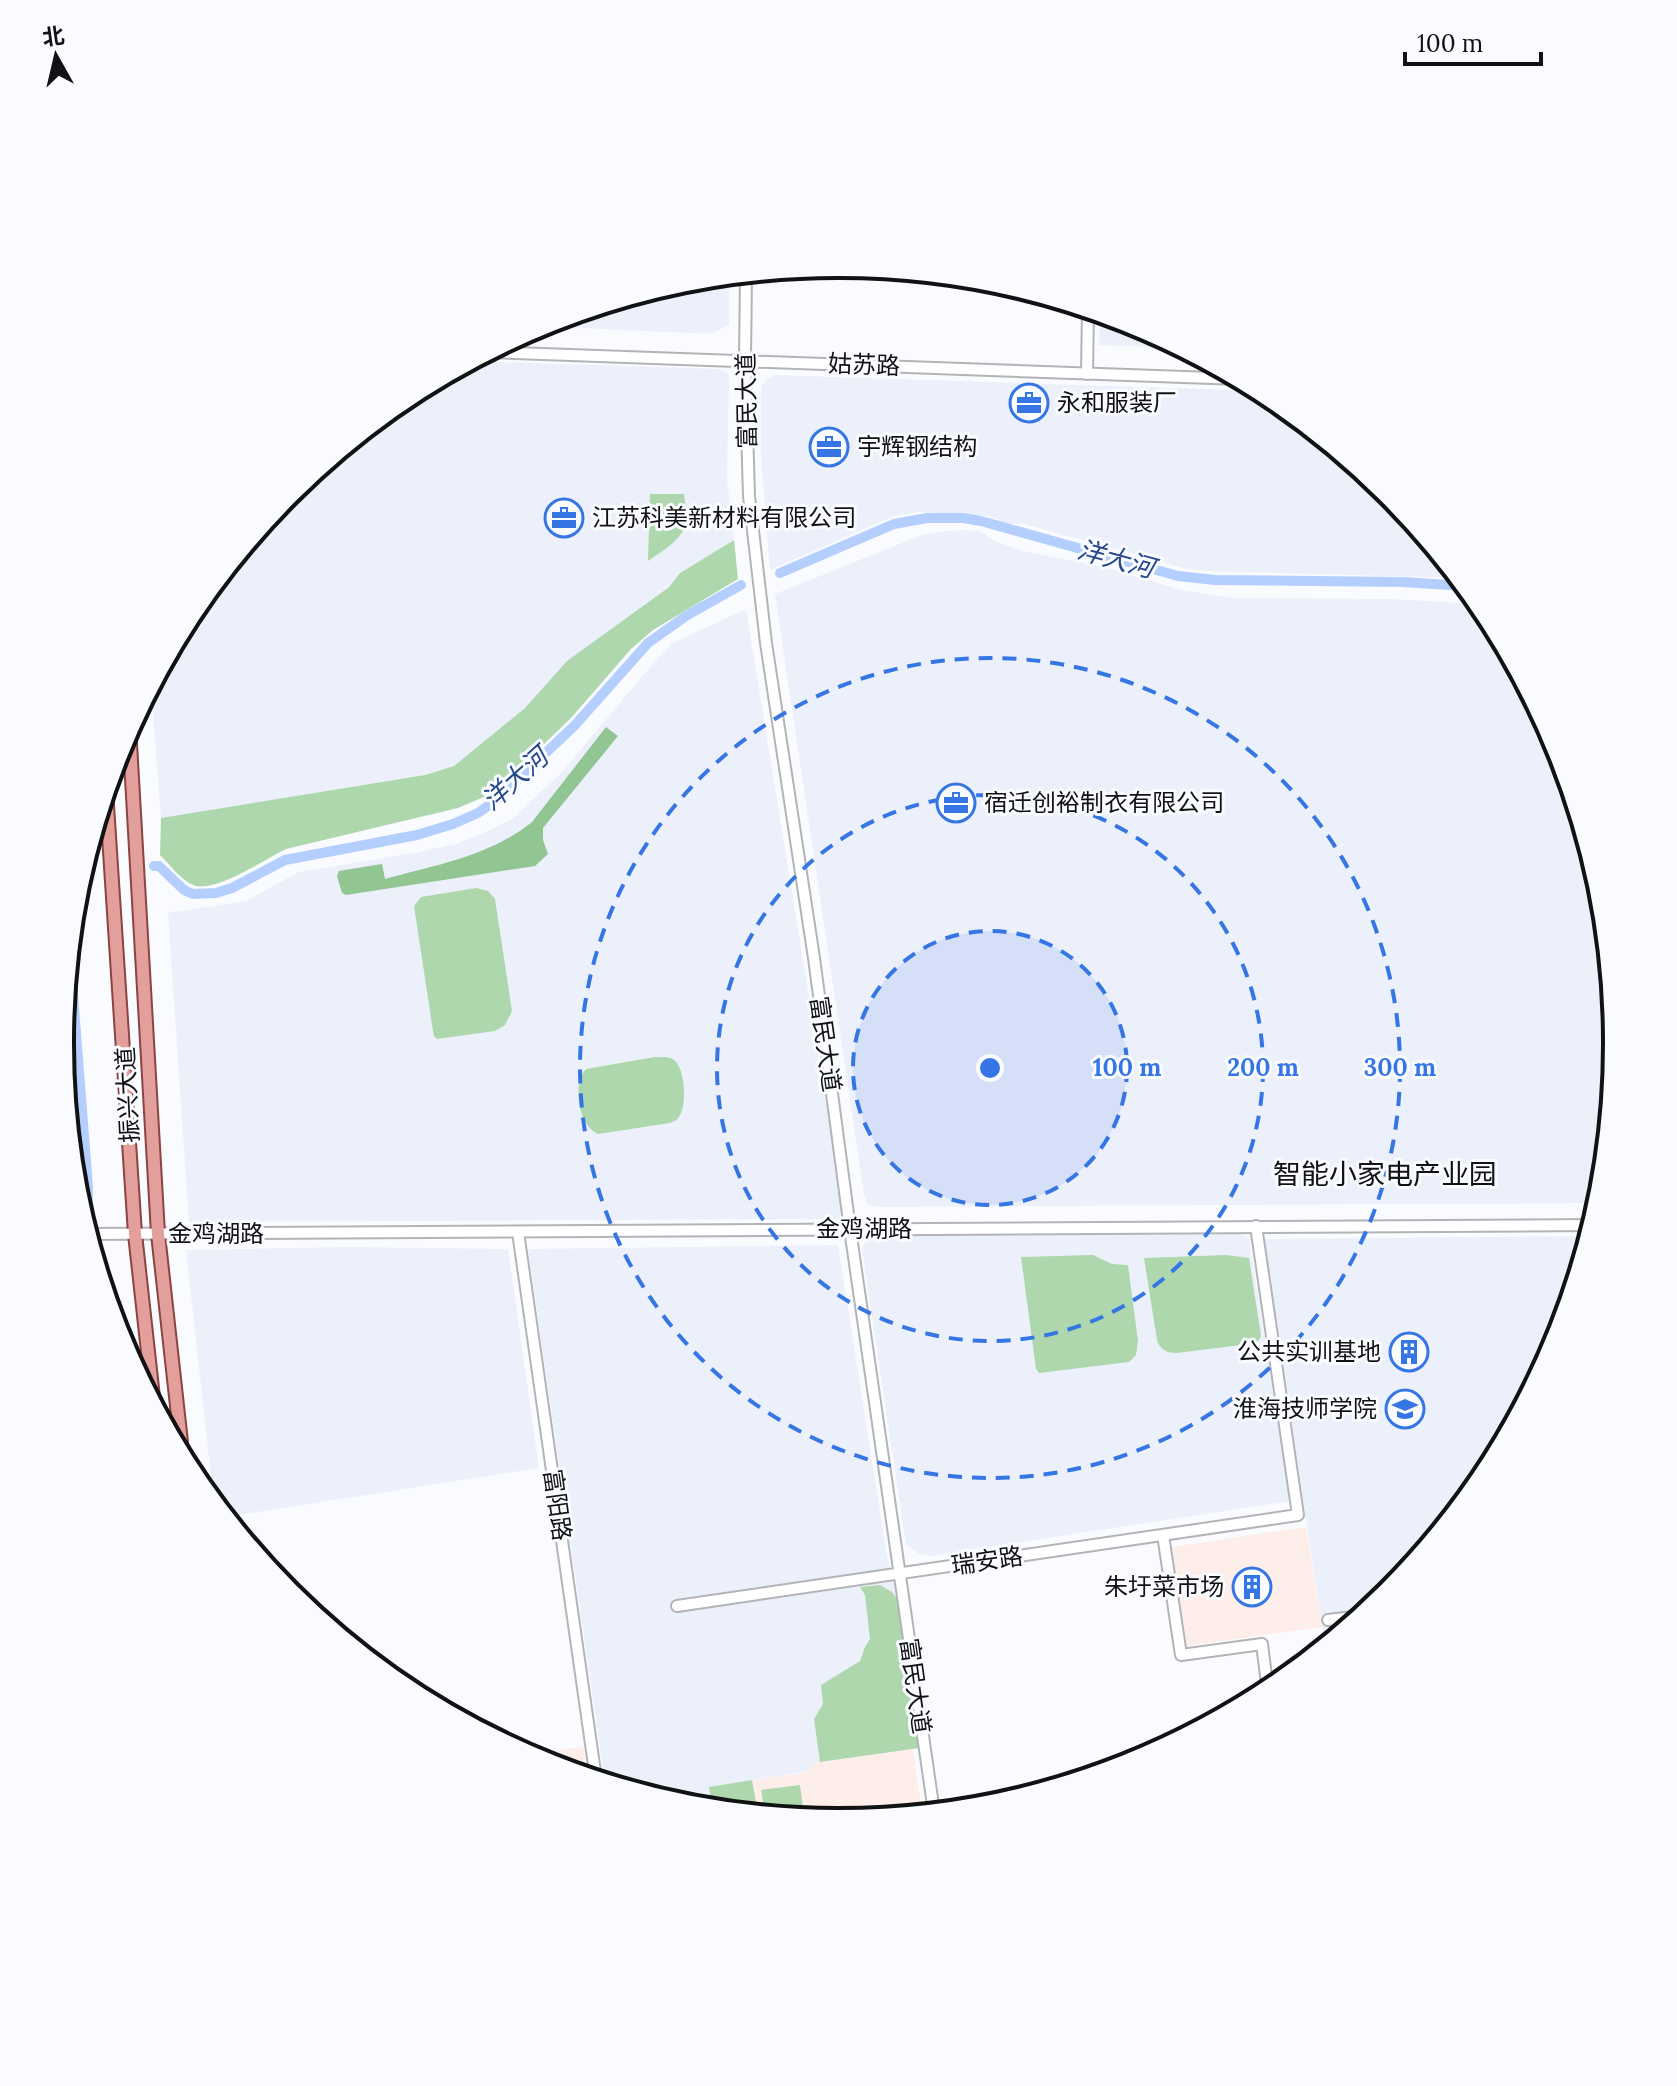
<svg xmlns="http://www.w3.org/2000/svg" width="1677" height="2086" font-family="Lora,'Noto Sans SC',serif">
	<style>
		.commercial { fill: #fdeee9 }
		.built { fill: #ecf0fb }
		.green { fill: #aed7ae }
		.forest { fill: #91c592 }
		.water { fill: #b4cffe }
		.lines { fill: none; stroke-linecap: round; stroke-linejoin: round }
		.canal { stroke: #b4cffe; stroke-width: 10 }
		.minor-casing { stroke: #b2b4b8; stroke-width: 14 }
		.major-casing { stroke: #8c4440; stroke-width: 16 }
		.minor { stroke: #fff; stroke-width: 10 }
		.major { stroke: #e29f9b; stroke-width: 12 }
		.ring { fill: none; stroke: #3576e4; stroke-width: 4; stroke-dasharray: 14 10 }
		.labels { text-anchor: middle; stroke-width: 6; stroke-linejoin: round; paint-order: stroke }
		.street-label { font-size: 24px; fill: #111213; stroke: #fafbff }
		.poi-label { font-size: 24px; fill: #111213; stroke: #fafbff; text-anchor: start }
		.water-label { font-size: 26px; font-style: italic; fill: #25488c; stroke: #fafbff }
		.quarter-label { font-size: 28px; fill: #111213; stroke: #fafbff }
		.rim { fill: none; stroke: #111213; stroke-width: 4 }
		.centre { fill: #3576e4; stroke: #fafbff; stroke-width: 4 }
		.ring-label { font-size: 24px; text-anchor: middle; font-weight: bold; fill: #3576e4; stroke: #fafbff; stroke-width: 6; stroke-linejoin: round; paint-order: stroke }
	</style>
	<rect width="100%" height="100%" fill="#fafbff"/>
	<g class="commercial">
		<path d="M1306,1527L1322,1627L1187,1646L1172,1547Z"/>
		<path d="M583,1747L587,1776L540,1762L527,1755Z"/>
		<path d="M913,1749L922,1813L838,1821L712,1809L709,1787L809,1772L814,1763Z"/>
	</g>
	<g class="built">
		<path d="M729,275V325L710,334L536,326L687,279Z"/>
		<path d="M1100,313L1137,324L1182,348L1099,345Z"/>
		<path d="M471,361L719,369L729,374L727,479L734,540L680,573L669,586L568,661L525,708L454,766L425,775L161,818L151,685L191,610L288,492L406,395Z"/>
		<path d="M775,375L1263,391L1271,396L1389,493L1459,578L1206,571L1187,569L1024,524H1006L988,516L920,512L894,516L770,570L761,457V386L769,378Z"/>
		<path d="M969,530L980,531L997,542L1022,551L1104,567L1181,590L1235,598L1391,599L1481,604L1486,611L1558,746L1602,892L1617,1043L1602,1195L1600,1203L877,1207L868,1205L864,1194L775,594L922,535L945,531Z"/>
		<path d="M746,609L845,1219L189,1222L168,913L246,901L299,872L419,852L456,844L486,832L512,819L562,772L645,673L671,644Z"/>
		<path d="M1239,1234L1249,1239L1290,1501L930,1556L919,1554L906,1544L862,1249L864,1244L880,1236Z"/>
		<path d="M1589,1236L1558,1341L1486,1476L1389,1594L1325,1646L1264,1239Z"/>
		<path d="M838,1245L887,1556L898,1600L919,1748L814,1763L810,1771L709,1787L712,1809L686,1806L605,1782L528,1249Z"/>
		<path d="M349,1247L508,1249L539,1468L225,1517L214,1503L186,1250Z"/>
	</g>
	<g class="green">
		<path d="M650,494H684C685,503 687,514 686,522C683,540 662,551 648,561Z"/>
		<path d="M734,540L738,579L653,630L631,649L571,718L514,773L484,797L458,808L286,849C265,859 215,894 193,885C181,880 170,865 160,855L161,818L425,775L454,766L525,708L567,661L669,587L680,573Z"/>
		<path d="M476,888L488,891L495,899L512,1011L505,1025L495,1031L437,1039L434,1036L433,1031L414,906L421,897Z"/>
		<path d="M655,1057C661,1057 669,1056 674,1060C685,1068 687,1104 680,1115C677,1121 676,1120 670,1123L598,1134C578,1126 572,1084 586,1069Z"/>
		<path d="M1093,1255L1112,1264L1128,1265L1138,1341L1136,1355L1129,1362L1039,1373L1036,1369L1021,1257Z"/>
		<path d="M1226,1255L1249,1258L1261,1336L1257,1343L1177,1353C1167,1353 1160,1350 1157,1340L1144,1258Z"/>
		<path d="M880,1585L892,1592L898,1600L919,1748L820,1762L814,1719L823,1704L821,1685L860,1661L865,1647L870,1639L865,1595L860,1587Z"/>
		<path d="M752,1780L758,1814L712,1809L709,1787Z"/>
		<path d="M800,1785L803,1807L765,1813L761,1790Z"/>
	</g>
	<path class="forest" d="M606,727L618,736L543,828V840L548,854L535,866L346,895L342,893L337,876L339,871L382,864L385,879C436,865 490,856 532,822Z"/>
	<path class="water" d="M72,917L93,1187L92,1250L100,1263V1277L75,1194L60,1043Z"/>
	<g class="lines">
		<g class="canal">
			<path d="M780,573L894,524L927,518H963L981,521L1178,576L1215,580L1402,582L1466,586"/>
			<path d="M154,866H159L184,890L193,894L216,893L232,888L285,860L417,835L453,824L478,813L495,801L575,725L648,643L686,616L741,585"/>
			<path d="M82,867L91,868"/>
		</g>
		<defs>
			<g id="minor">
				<path d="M746,274L745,360L749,496L766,643L814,958L850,1229L934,1812"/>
				<path d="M488,352L1240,379"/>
				<path d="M1087,374L1088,309"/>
				<path d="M518,1232L596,1779"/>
				<path d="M87,1234L1593,1225"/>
				<path d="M1163,1535L1181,1655L1262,1644L1268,1692"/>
				<path d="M677,1606L1298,1515L1256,1226"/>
				<path d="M1328,1620L1362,1616"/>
			</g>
			<g id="major">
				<path d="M129,726L158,1234L183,1460"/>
				<path d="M106,790L135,1234L154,1406"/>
			</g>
		</defs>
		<use href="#minor" class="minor-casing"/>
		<use href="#major" class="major-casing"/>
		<use href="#minor" class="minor"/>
		<use href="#major" class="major"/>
	</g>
	<circle cx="990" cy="1068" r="137" fill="#3576e4" fill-opacity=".12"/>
	<g class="ring">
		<circle cx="990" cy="1068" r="137"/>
		<circle cx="990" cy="1068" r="273"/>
		<circle cx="990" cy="1068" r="410"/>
	</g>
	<defs>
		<symbol id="office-ring" viewBox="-11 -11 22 22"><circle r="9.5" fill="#fafbff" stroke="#3576e4" stroke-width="1.5"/><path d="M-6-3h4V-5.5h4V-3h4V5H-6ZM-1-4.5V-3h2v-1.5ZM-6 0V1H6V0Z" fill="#3576e4"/></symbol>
		<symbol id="building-ring" viewBox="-11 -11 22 22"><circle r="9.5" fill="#fafbff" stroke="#3576e4" stroke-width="1.5"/><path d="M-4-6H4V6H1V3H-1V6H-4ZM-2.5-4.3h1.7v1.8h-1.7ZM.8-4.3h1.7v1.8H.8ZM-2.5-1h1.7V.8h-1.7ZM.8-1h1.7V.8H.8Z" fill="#3576e4"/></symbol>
		<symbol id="school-ring" viewBox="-11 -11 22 22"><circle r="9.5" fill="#fafbff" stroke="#3576e4" stroke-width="1.5"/><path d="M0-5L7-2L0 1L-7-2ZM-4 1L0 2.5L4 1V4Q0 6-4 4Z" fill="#3576e4"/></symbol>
	</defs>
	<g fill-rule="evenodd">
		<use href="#office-ring" x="1007" y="381" width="44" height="44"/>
		<use href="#office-ring" x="807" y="425" width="44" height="44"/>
		<use href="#office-ring" x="542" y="496" width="44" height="44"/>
		<use href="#office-ring" x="934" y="781" width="44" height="44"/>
		<use href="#building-ring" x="1387" y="1330" width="44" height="44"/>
		<use href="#school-ring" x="1383" y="1387" width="44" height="44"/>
		<use href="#building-ring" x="1230" y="1565" width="44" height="44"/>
	</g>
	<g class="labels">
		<g class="street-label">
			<text transform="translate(864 365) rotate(2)" y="8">姑苏路</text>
			<text transform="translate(747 401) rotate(-91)" y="8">富民大道</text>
			<text transform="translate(825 1044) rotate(82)" y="8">富民大道</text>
			<text transform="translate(128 1095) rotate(-93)" y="8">振兴大道</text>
			<text x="864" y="1237">金鸡湖路</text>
			<text x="216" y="1242">金鸡湖路</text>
			<text transform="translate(557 1505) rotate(82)" y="8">富阳路</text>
			<text transform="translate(987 1561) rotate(-8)" y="8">瑞安路</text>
			<text transform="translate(915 1686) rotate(82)" y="8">富民大道</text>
		</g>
		<g class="poi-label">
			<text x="1057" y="411">永和服装厂</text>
			<text x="857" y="455">宇辉钢结构</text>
			<text x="592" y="526">江苏科美新材料有限公司</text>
			<text x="984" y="811">宿迁创裕制衣有限公司</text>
			<text x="1381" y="1360" text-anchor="end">公共实训基地</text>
			<text x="1377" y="1417" text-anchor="end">淮海技师学院</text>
			<text x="1224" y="1595" text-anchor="end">朱圩菜市场</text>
		</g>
		<g class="water-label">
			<text transform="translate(1116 559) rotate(15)" y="9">洋大河</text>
			<text transform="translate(515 779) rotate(-42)" y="9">洋大河</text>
		</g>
		<g class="quarter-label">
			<text x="1385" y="1184">智能小家电产业园</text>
		</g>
	</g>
	<path d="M0 0H1677V2086H0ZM838 278H839A764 764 0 0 1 1603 1042V1044A764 764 0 0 1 839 1808H838A764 764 0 0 1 74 1044V1042A764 764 0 0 1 838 278Z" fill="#fafbff" fill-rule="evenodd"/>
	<path class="rim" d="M838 278H839A764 764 0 0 1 1603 1042V1044A764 764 0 0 1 839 1808H838A764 764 0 0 1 74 1044V1042A764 764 0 0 1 838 278Z"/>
	<circle cx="990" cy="1068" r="12" class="centre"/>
	<g class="ring-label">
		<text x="1127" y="1076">100 m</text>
		<text x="1263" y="1076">200 m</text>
		<text x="1400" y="1076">300 m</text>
	</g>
	<g transform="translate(56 56) rotate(352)" stroke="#fafbff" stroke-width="6" paint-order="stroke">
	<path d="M0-6L14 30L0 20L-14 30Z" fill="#111213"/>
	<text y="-12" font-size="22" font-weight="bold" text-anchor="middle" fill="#111213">北</text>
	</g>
	<path d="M1405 52v12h136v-12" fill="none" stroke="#111213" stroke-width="4"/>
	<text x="1417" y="52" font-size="24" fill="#111213" stroke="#fafbff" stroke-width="6" paint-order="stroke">100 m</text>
</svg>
